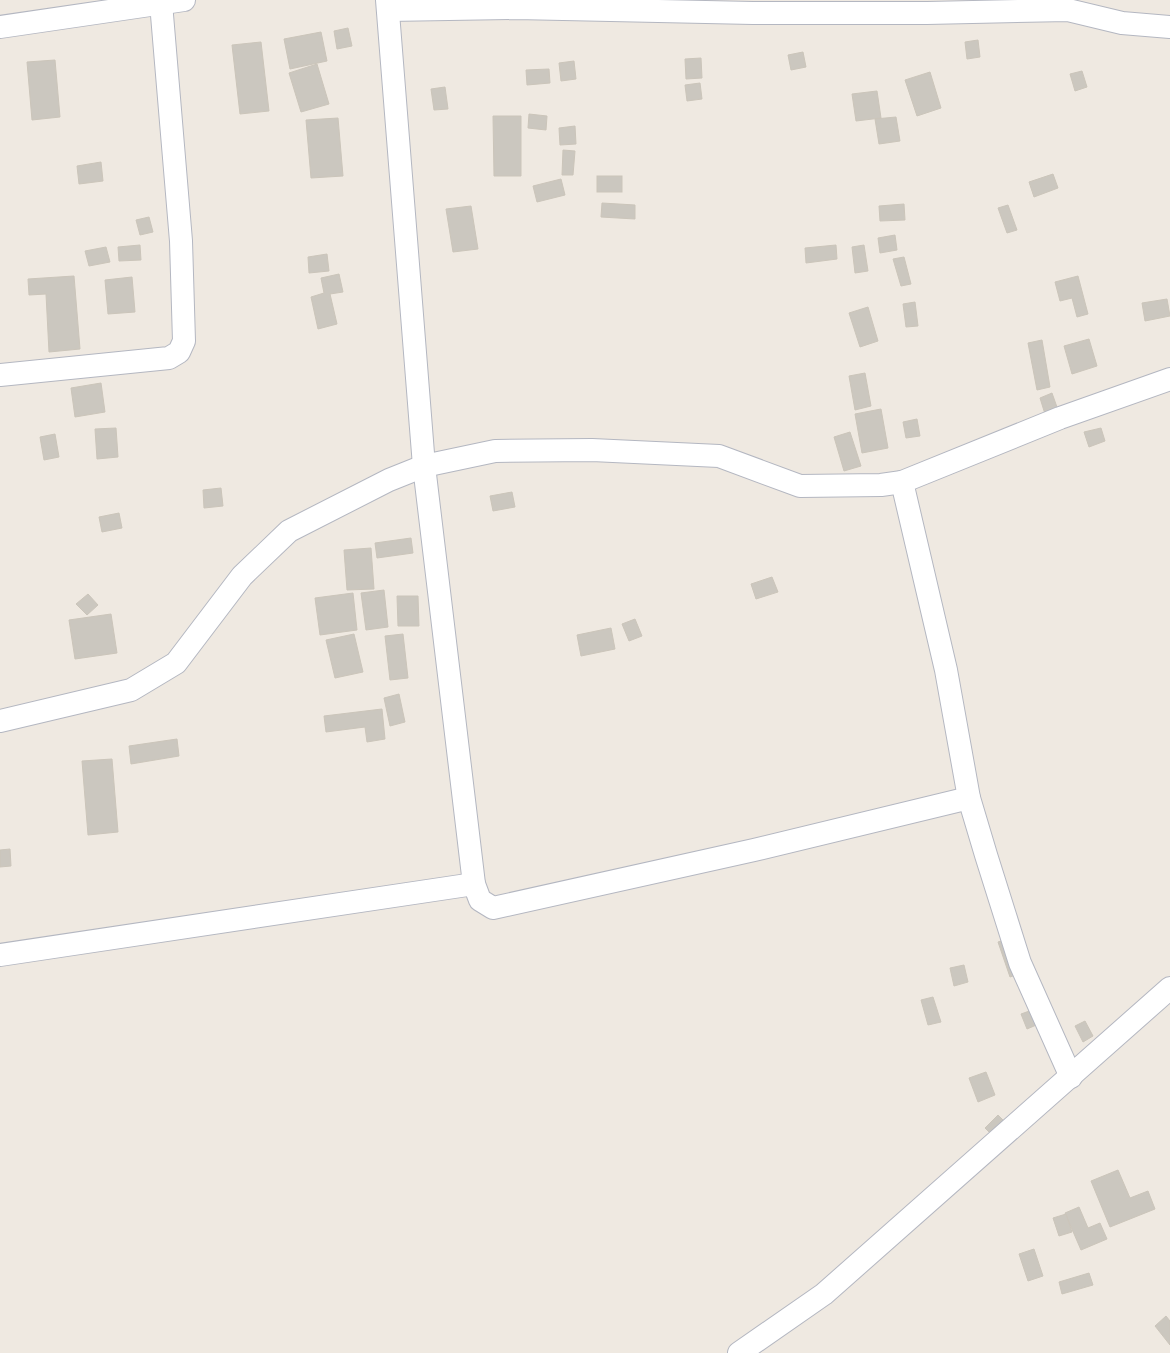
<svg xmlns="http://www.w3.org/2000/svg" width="1170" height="1353" font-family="Arial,sans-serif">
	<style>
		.building { fill: #cbc7bf; stroke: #cbc5ba }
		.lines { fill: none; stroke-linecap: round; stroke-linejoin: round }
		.minor-casing { stroke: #b4b7c1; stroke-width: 24 }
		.minor { stroke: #fff; stroke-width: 22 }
	</style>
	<rect width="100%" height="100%" fill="#efe9e1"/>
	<g class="building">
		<path d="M348,28L352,46L337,49L334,31Z"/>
		<path d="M321,32L327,61L290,69L284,39Z"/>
		<path d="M978,40L980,57L967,59L965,42Z"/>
		<path d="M261,42L269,111L240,114L232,45Z"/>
		<path d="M803,52L806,67L791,70L788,55Z"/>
		<path d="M701,58L702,78L686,79L685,59Z"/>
		<path d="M55,60L60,117L32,120L27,62Z"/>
		<path d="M574,61L576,79L561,81L559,63Z"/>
		<path d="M317,64L329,104L301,112L289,73Z"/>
		<path d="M549,69L550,83L527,85L526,70Z"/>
		<path d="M1082,71L1087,87L1075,91L1070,74Z"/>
		<path d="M930,72L941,108L917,116L905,80Z"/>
		<path d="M700,83L702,99L687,101L685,85Z"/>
		<path d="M445,87L448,109L434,110L431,89Z"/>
		<path d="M877,91L881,118L856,121L852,94Z"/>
		<path d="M529,114L547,116L546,130L528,128Z"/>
		<path d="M493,116H521V176H494Z"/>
		<path d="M896,117L900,141L879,144L875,119Z"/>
		<path d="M338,118L343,176L311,178L306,120Z"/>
		<path d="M575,126L576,144L560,145L559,128Z"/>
		<path d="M563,150L575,151L573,175H562Z"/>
		<path d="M101,162L103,181L79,184L77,166Z"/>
		<path d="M1053,174L1058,188L1034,197L1029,182Z"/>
		<rect x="597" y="176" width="25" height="16"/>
		<path d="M561,179L565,195L537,202L533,186Z"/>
		<path d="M602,203L635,205V219L601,217Z"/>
		<path d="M904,204L905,220L880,221L879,206Z"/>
		<path d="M1008,205L1017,230L1007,233L998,208Z"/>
		<path d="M471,206L478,249L453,252L446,209Z"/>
		<path d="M149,217L153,232L140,235L136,220Z"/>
		<path d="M895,235L897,250L880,253L878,238Z"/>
		<path d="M140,245L141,260L119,261L118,247Z"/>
		<path d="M836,245L837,259L806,263L805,248Z"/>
		<path d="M864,245L868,271L855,273L852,247Z"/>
		<path d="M106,247L110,262L89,266L85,251Z"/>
		<path d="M327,254L329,271L309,273L308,257Z"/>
		<path d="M904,257L911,284L901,286L893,259Z"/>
		<path d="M339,274L343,292L330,294L337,324L318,329L311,297L324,293L321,278Z"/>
		<path d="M74,276L80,349L49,352L46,294L29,295L28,279Z"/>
		<path d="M1078,276L1088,314L1077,317L1072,298L1060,301L1055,282Z"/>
		<path d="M132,277L135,312L108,314L105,280Z"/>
		<path d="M1167,299L1170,316L1145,321L1142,303Z"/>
		<path d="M915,302L918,326L906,327L903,304Z"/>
		<path d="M868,307L878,341L860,347L849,313Z"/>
		<path d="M1089,339L1097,366L1072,374L1064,346Z"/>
		<path d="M1042,340L1050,387L1037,390L1028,343Z"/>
		<path d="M865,373L871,406L855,410L849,376Z"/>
		<path d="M101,383L105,412L75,417L71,388Z"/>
		<path d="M1052,393L1058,410L1045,414L1040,398Z"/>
		<path d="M881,409L888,448L862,453L855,414Z"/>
		<path d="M917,419L920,436L906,438L903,422Z"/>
		<path d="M116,428L118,457L97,459L95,429Z"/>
		<path d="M1101,428L1105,441L1089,447L1084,432Z"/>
		<path d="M850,432L861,466L844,471L834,437Z"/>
		<path d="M55,434L59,457L44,460L40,437Z"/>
		<path d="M221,488L223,506L204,508L203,490Z"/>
		<path d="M512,492L515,507L493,511L490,496Z"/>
		<path d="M119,513L122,528L102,532L99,517Z"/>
		<path d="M411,538L413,553L377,558L375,543Z"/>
		<path d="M371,548L374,589L347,590L344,550Z"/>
		<path d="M772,577L778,592L756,599L751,584Z"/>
		<path d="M384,590L388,627L366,630L361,593Z"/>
		<path d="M353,593L357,630L320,635L315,598Z"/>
		<path d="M88,594L98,605L87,615L76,604Z"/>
		<path d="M397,596H418L419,626H398Z"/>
		<path d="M111,614L117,653L75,659L69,620Z"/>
		<path d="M635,619L642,636L629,641L622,624Z"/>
		<path d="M611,628L615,649L581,656L577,635Z"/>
		<path d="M354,634L363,672L335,678L326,640Z"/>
		<path d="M403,634L408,678L390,680L385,636Z"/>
		<path d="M399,694L405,722L390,726L384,698Z"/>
		<path d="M382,709L385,739L367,742L365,727L326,732L324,716Z"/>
		<path d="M177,739L179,756L131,764L129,746Z"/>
		<path d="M112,759L118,832L88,835L82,761Z"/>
		<path d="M10,849L11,866L0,867V850Z"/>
		<path d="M1010,938L1022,973L1010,977L998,942Z"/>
		<path d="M964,965L968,982L954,986L950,968Z"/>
		<path d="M933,997L941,1022L928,1025L921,1000Z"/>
		<path d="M1035,1009L1041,1023L1027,1029L1021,1014Z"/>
		<path d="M1085,1021L1093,1036L1083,1042L1075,1026Z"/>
		<path d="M986,1072L995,1095L978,1102L969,1078Z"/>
		<path d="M998,1115L1010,1127L997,1140L985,1128Z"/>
		<path d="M1118,1170L1130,1198L1148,1191L1155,1209L1110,1227L1091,1181Z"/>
		<path d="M1079,1207L1088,1228L1100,1223L1107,1239L1081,1250L1065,1213Z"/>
		<path d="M1066,1214L1072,1232L1059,1236L1053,1218Z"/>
		<path d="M1034,1249L1043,1276L1028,1281L1019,1254Z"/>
		<path d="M1089,1273L1093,1285L1062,1294L1059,1282Z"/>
		<path d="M1166,1316L1170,1321V1345L1155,1326Z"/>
	</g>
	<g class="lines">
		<defs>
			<g id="minor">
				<path d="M387,0L424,466L474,884L480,900L493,908L754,850L969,798"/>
				<path d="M388,10L516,8L753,13H927L1068,10L1122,23L1170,27"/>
				<path d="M0,27L184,0"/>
				<path d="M0,375L169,358L179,352L184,341L181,241L161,3"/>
				<path d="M902,482L946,670L969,798L986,855L1020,963L1071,1077"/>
				<path d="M0,721L131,690L176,663L242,576L289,531L389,480L424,466L495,451L592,450L719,456L800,486L881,485L902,482L1060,418L1170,379"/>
				<path d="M0,955L474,884"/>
				<path d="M739,1353L824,1294L1170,988"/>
			</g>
		</defs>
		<use href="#minor" class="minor-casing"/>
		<use href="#minor" class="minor"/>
	</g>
</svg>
